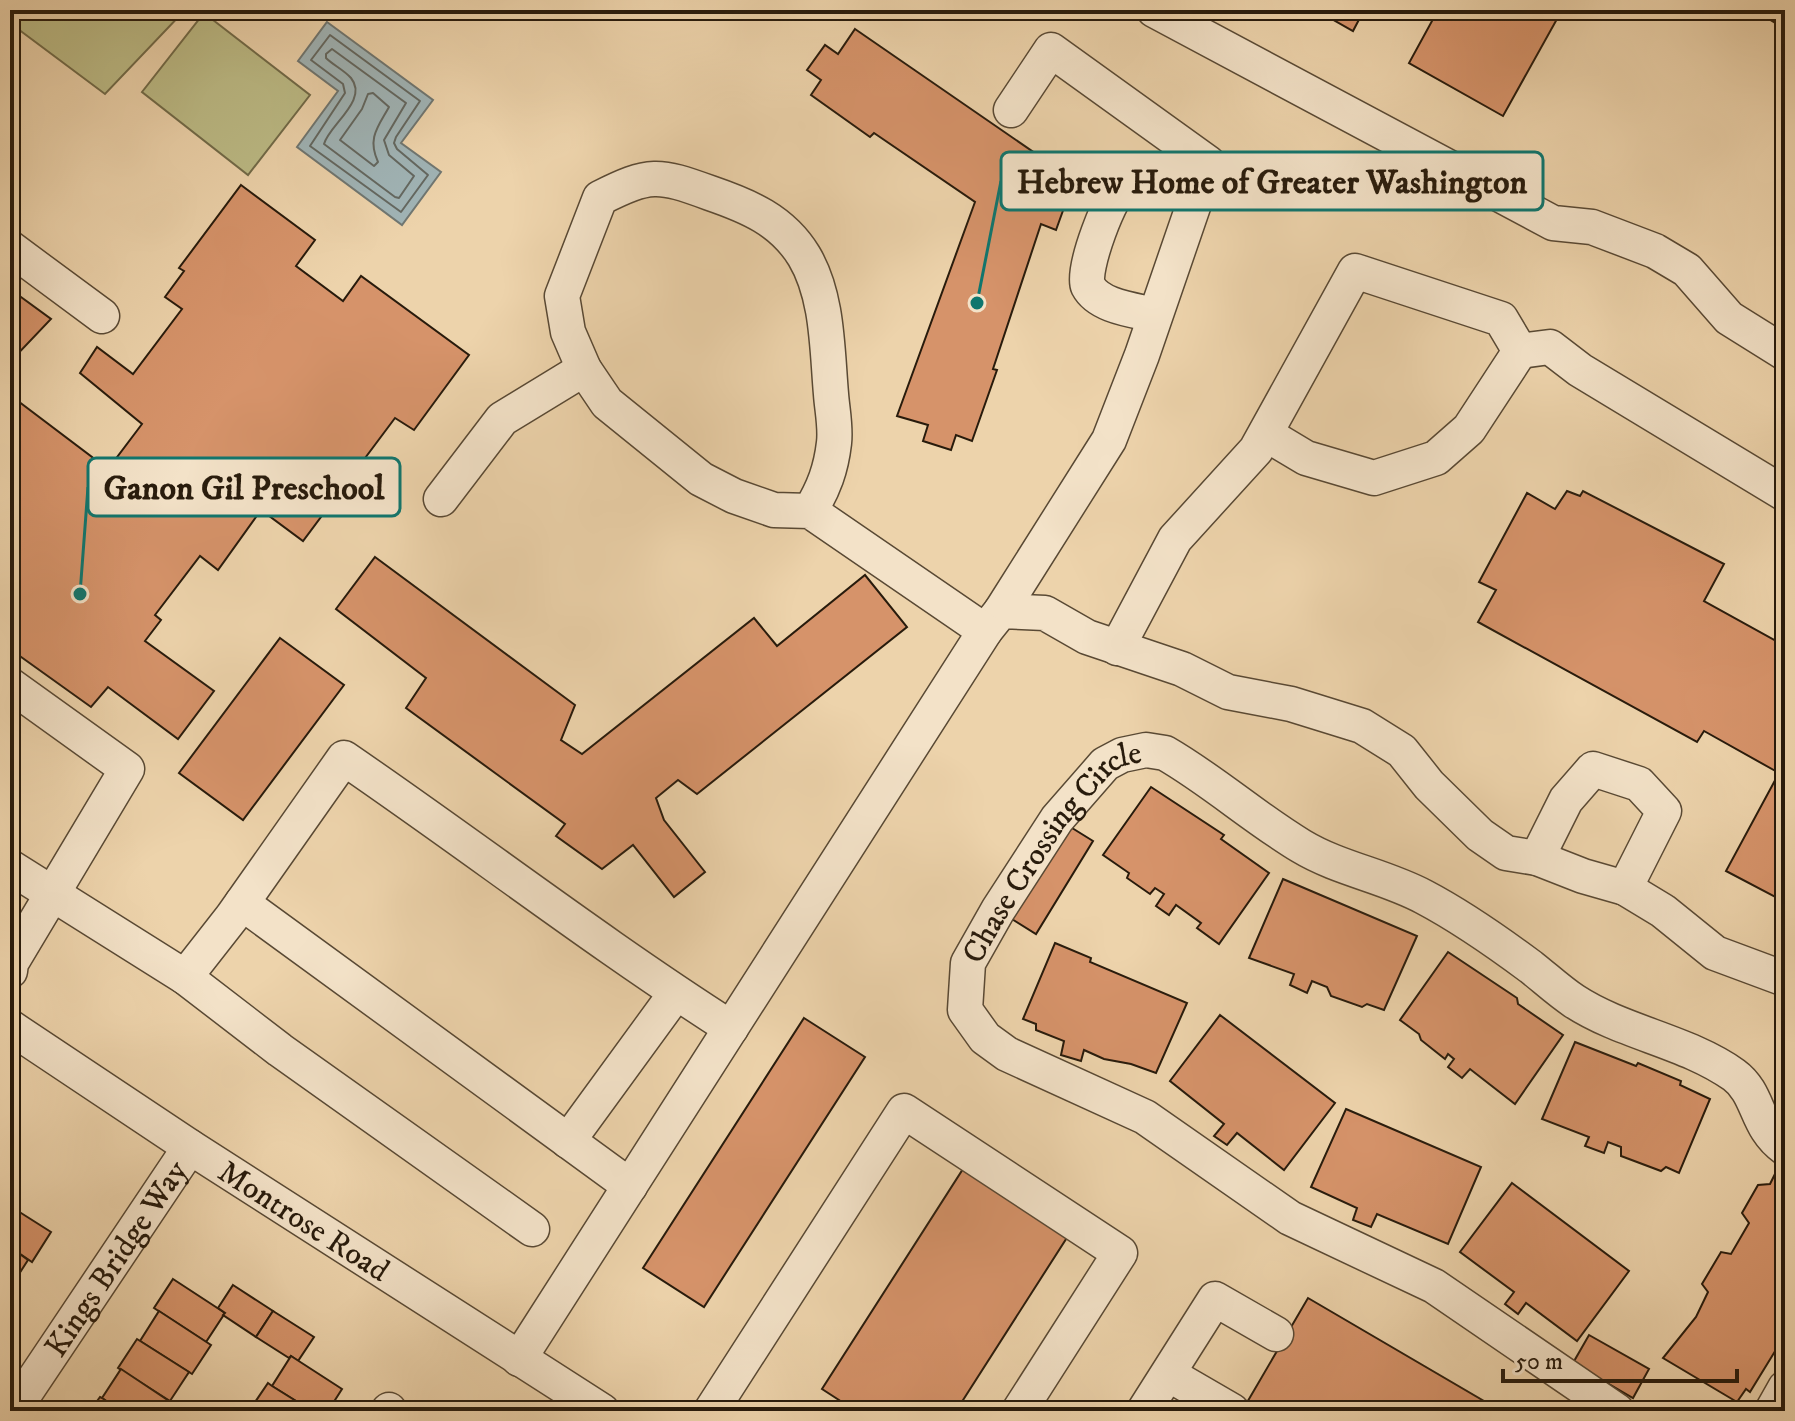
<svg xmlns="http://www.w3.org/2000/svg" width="1795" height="1421" font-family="'IM FELL DW Pica',serif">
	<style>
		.green { fill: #bcbb86; stroke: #726b49; stroke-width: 2 }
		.water { fill: #a0b4b6; stroke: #707772; stroke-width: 2 }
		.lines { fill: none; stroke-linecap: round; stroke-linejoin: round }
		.shore { stroke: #646861; stroke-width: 2 }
		.building { fill: #d6936a; stroke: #281b0c; stroke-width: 2 }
		.minor-casing { stroke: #594934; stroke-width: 37 }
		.minor { stroke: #f3e2c8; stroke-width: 34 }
		.labels { text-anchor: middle; stroke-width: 7; stroke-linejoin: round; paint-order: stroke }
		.street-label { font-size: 32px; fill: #281b0c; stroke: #f3e2c8 }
		.leader { fill: none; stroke: #0f766e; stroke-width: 3 }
		.callout-dot { fill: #0f766e; stroke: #f3e2c8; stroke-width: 3 }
		.callout { fill: #f3e2c8; stroke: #0f766e; stroke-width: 3 }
		.callout-label { font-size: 34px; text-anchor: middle; font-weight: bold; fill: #281b0c }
	</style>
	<rect width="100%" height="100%" fill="#edd3ab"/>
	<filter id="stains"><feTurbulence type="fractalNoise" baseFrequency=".0025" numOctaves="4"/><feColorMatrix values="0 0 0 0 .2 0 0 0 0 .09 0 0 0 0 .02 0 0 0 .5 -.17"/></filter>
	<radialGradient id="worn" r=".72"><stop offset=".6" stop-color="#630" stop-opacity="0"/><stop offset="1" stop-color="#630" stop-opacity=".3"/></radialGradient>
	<g class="green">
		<path d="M10,10H185L105,94L10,23Z"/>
		<path d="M204,13L310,95L248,175L142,92Z"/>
	</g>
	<path class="water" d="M327,22L433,100L401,143L441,172L402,225L297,147L338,91L298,61Z"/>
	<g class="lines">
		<g class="shore">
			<path d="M330,35L420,101L396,137L394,143L397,149L428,175L401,212L310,146L345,93L343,84L311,60Z"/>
			<path d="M332,49L406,103L384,140L389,155L414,176L399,198L395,197L324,144C329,125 369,100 351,78C344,70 333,65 326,58V54Z"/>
			<path d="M373,93L389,107C378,127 367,138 378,162L374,166L340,140L362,109L368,94Z"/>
		</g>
	</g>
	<g class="building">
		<path d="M1316,10H1364L1353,31Z"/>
		<path d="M1438,10L1456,18L1460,10H1562L1503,116L1409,63Z"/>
		<path d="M1754,10H1785V29Z"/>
		<path d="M855,29L1074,180L1056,230L1041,224L993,369L997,370L972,441L956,435L951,450L923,441L928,425L897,416L975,202L874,133L870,137L811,95L821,80L807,70L825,45L838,54Z"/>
		<path d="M241,185L315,240L296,266L343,301L361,276L469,355L414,430L395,418L303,541L261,510L218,570L200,556L155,615L161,620L145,641L214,691L178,739L108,687L91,707L10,649V395L108,469L142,424L80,373L97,347L133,374L182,309L165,297L184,271L179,268Z"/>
		<path d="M10,289L51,319L10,362Z"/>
		<path d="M1567,491L1580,496L1583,491L1724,564L1704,601L1785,646V893L1781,900L1726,871L1779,773L1704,731L1697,742L1478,622L1496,590L1479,582L1527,493L1555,509Z"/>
		<path d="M375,557L575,705L561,740L582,754L754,618L777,646L865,575L907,627L697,794L678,780L656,798L664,820L705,872L674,897L633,845L602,869L556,836L565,824L406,708L426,678L336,609Z"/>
		<path d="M280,638L344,685L243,820L179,773Z"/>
		<path d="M1151,787L1224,835L1221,839L1269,873L1219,944L1197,928L1201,923L1176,905L1169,915L1156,906L1164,894L1155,888L1150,894L1127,878L1129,873L1103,855Z"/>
		<path d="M1064,823L1093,841L1036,934L1007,916Z"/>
		<path d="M1283,879L1417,936L1384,1010L1367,1004L1362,1007L1331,996L1327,987L1312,981L1307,993L1290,985L1294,974L1249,958Z"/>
		<path d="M1055,943L1091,958L1090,962L1187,1003L1156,1073L1131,1064L1104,1059L1084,1050L1081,1061L1061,1055L1064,1041L1036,1030V1024L1023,1019Z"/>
		<path d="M1448,952L1517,998L1518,1004L1563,1035L1515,1104L1470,1069L1462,1078L1448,1067L1454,1059L1448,1054L1445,1059L1421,1040L1419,1034L1400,1020Z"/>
		<path d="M1220,1015L1335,1103L1284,1170L1237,1133L1227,1145L1214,1136L1224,1124L1170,1081Z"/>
		<path d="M804,1018L865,1057L704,1307L643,1268Z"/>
		<path d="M1575,1042L1636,1066L1638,1063L1681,1081L1680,1085L1710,1099L1679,1173L1666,1167L1661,1171L1621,1156V1147L1608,1142L1604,1153L1585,1146L1589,1137L1542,1119Z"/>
		<path d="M1346,1109L1481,1167L1448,1244L1377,1214L1371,1227L1353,1220L1357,1208L1311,1187Z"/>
		<path d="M1778,1168L1785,1172V1335L1750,1392L1746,1389L1737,1402L1663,1358L1696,1317L1708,1292L1702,1284L1721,1252L1731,1254L1749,1223L1742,1213L1758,1185L1770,1184Z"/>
		<path d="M963,1169L1068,1236L956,1411H856L822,1389Z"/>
		<path d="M1512,1183L1629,1271L1577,1341L1526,1303L1518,1314L1505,1304L1514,1292L1460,1252Z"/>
		<path d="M10,1206L51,1232L32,1262L10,1247Z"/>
		<path d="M10,1247L28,1260L10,1288Z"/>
		<path d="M173,1279L225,1313L206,1342L154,1308Z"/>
		<path d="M233,1285L273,1311L256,1337L223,1315L225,1313L218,1308Z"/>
		<path d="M1308,1298L1501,1411H1242Z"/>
		<path d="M159,1311L211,1345L192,1374L140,1341Z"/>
		<path d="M273,1311L314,1337L298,1361L291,1356L289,1358L256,1337Z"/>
		<path d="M1589,1335L1649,1369L1633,1398L1573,1363Z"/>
		<path d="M137,1339L189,1372L170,1401L118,1368Z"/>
		<path d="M291,1356L342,1389L328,1411H312L272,1386Z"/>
		<path d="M121,1369L172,1403L167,1411H121L102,1398Z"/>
		<path d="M268,1383L272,1386L312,1411H249Z"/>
		<path d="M100,1397L102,1398L121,1411H90Z"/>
	</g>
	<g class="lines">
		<defs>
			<g id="minor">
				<path d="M1154,10L1553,223L1592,227L1655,251L1687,270L1729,318L1785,353"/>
				<path d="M10,248L102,316"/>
				<path d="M1155,315C1135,310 1099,307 1088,286C1081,271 1111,191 1125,183C1147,170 1176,189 1196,197"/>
				<path d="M1520,351L1550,347L1580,370L1785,494"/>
				<path d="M441,499L502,419L584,369"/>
				<path d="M1001,611L1109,440L1142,355L1208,163L1051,50L1011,110"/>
				<path d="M985,631L1001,611L1045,613L1087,637L1182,669L1228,692L1291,704L1362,726L1402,751L1429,785L1480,835L1506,853L1537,858L1583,876L1625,888L1663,911L1715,953L1785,979"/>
				<path d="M1117,648L1175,539L1256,450L1355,271L1501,319L1520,351L1469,429L1436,458L1374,478L1306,458L1266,434"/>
				<path d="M10,685L127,769L11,963L10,971"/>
				<path d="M1537,858L1566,800L1593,769L1639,784L1664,811L1625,888"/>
				<path d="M10,867L185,977L280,1050L532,1229"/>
				<path d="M242,903L630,1186"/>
				<path d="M185,977L232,917L344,758C474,847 598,943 731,1028"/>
				<path id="s1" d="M10,1027L190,1147L602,1411"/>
				<path d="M568,1141L676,993"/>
				<path d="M519,1359L985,631L810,511L774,510L734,496L701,479L607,403L584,369L568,332L562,296L600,198C650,173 658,174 710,193C748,206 782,220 804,256C828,296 827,349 831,394C832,409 836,427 834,443C831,469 824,488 810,511"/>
				<path d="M1182,1382L1232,1411"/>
				<path id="s2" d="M13,1411L190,1147"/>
				<path d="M388,1411L389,1410"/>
				<path d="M711,1411L904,1111L1120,1253L1019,1411"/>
				<path d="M1144,1411L1215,1299L1276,1334"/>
				<path id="s3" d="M1617,1411L1434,1286L1290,1218L1145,1117L1007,1054L985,1038L965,1010L968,963L998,910L1057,819L1105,764L1122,755L1146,750L1165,753C1212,780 1253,817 1301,846C1339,869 1385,876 1424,897C1462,917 1496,941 1531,967C1545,978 1559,991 1574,1001C1623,1033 1686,1041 1734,1075C1760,1094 1755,1127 1785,1148"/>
				<path d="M1772,1411L1785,1388"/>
			</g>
		</defs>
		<use href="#minor" class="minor-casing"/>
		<use href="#minor" class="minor"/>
	</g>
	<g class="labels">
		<g class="street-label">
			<text dy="11" stroke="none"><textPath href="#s3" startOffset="960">Chase Crossing Circle</textPath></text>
			<text dy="11" stroke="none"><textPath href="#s1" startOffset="352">Montrose Road</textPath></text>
			<text dy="11" stroke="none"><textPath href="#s2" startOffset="184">Kings Bridge Way</textPath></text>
		</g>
	</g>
	<path class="leader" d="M977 303L1001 181M80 594L88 487"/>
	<g class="callout-dot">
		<circle cx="977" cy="303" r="8"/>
		<circle cx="80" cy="594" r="8"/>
	</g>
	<g class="callout">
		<rect x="1001" y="152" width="542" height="58" rx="8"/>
		<rect x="88" y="458" width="312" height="58" rx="8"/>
	</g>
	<g class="callout-label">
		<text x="1272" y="193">Hebrew Home of Greater Washington</text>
		<text x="244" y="499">Ganon Gil Preschool</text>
	</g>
	<rect width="1795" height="1421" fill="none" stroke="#edd3ab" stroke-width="40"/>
	<rect x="12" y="12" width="1771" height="1397" fill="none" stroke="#281b0c" stroke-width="4"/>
	<rect x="20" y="20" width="1755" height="1381" fill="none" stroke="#281b0c" stroke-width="2"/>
	<path d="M1503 1369v12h234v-12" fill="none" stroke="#281b0c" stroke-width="4"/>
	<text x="1515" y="1369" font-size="24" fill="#281b0c" stroke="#f3e2c8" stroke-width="6" paint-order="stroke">50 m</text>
	<rect width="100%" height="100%" filter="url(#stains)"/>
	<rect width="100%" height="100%" fill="url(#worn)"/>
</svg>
